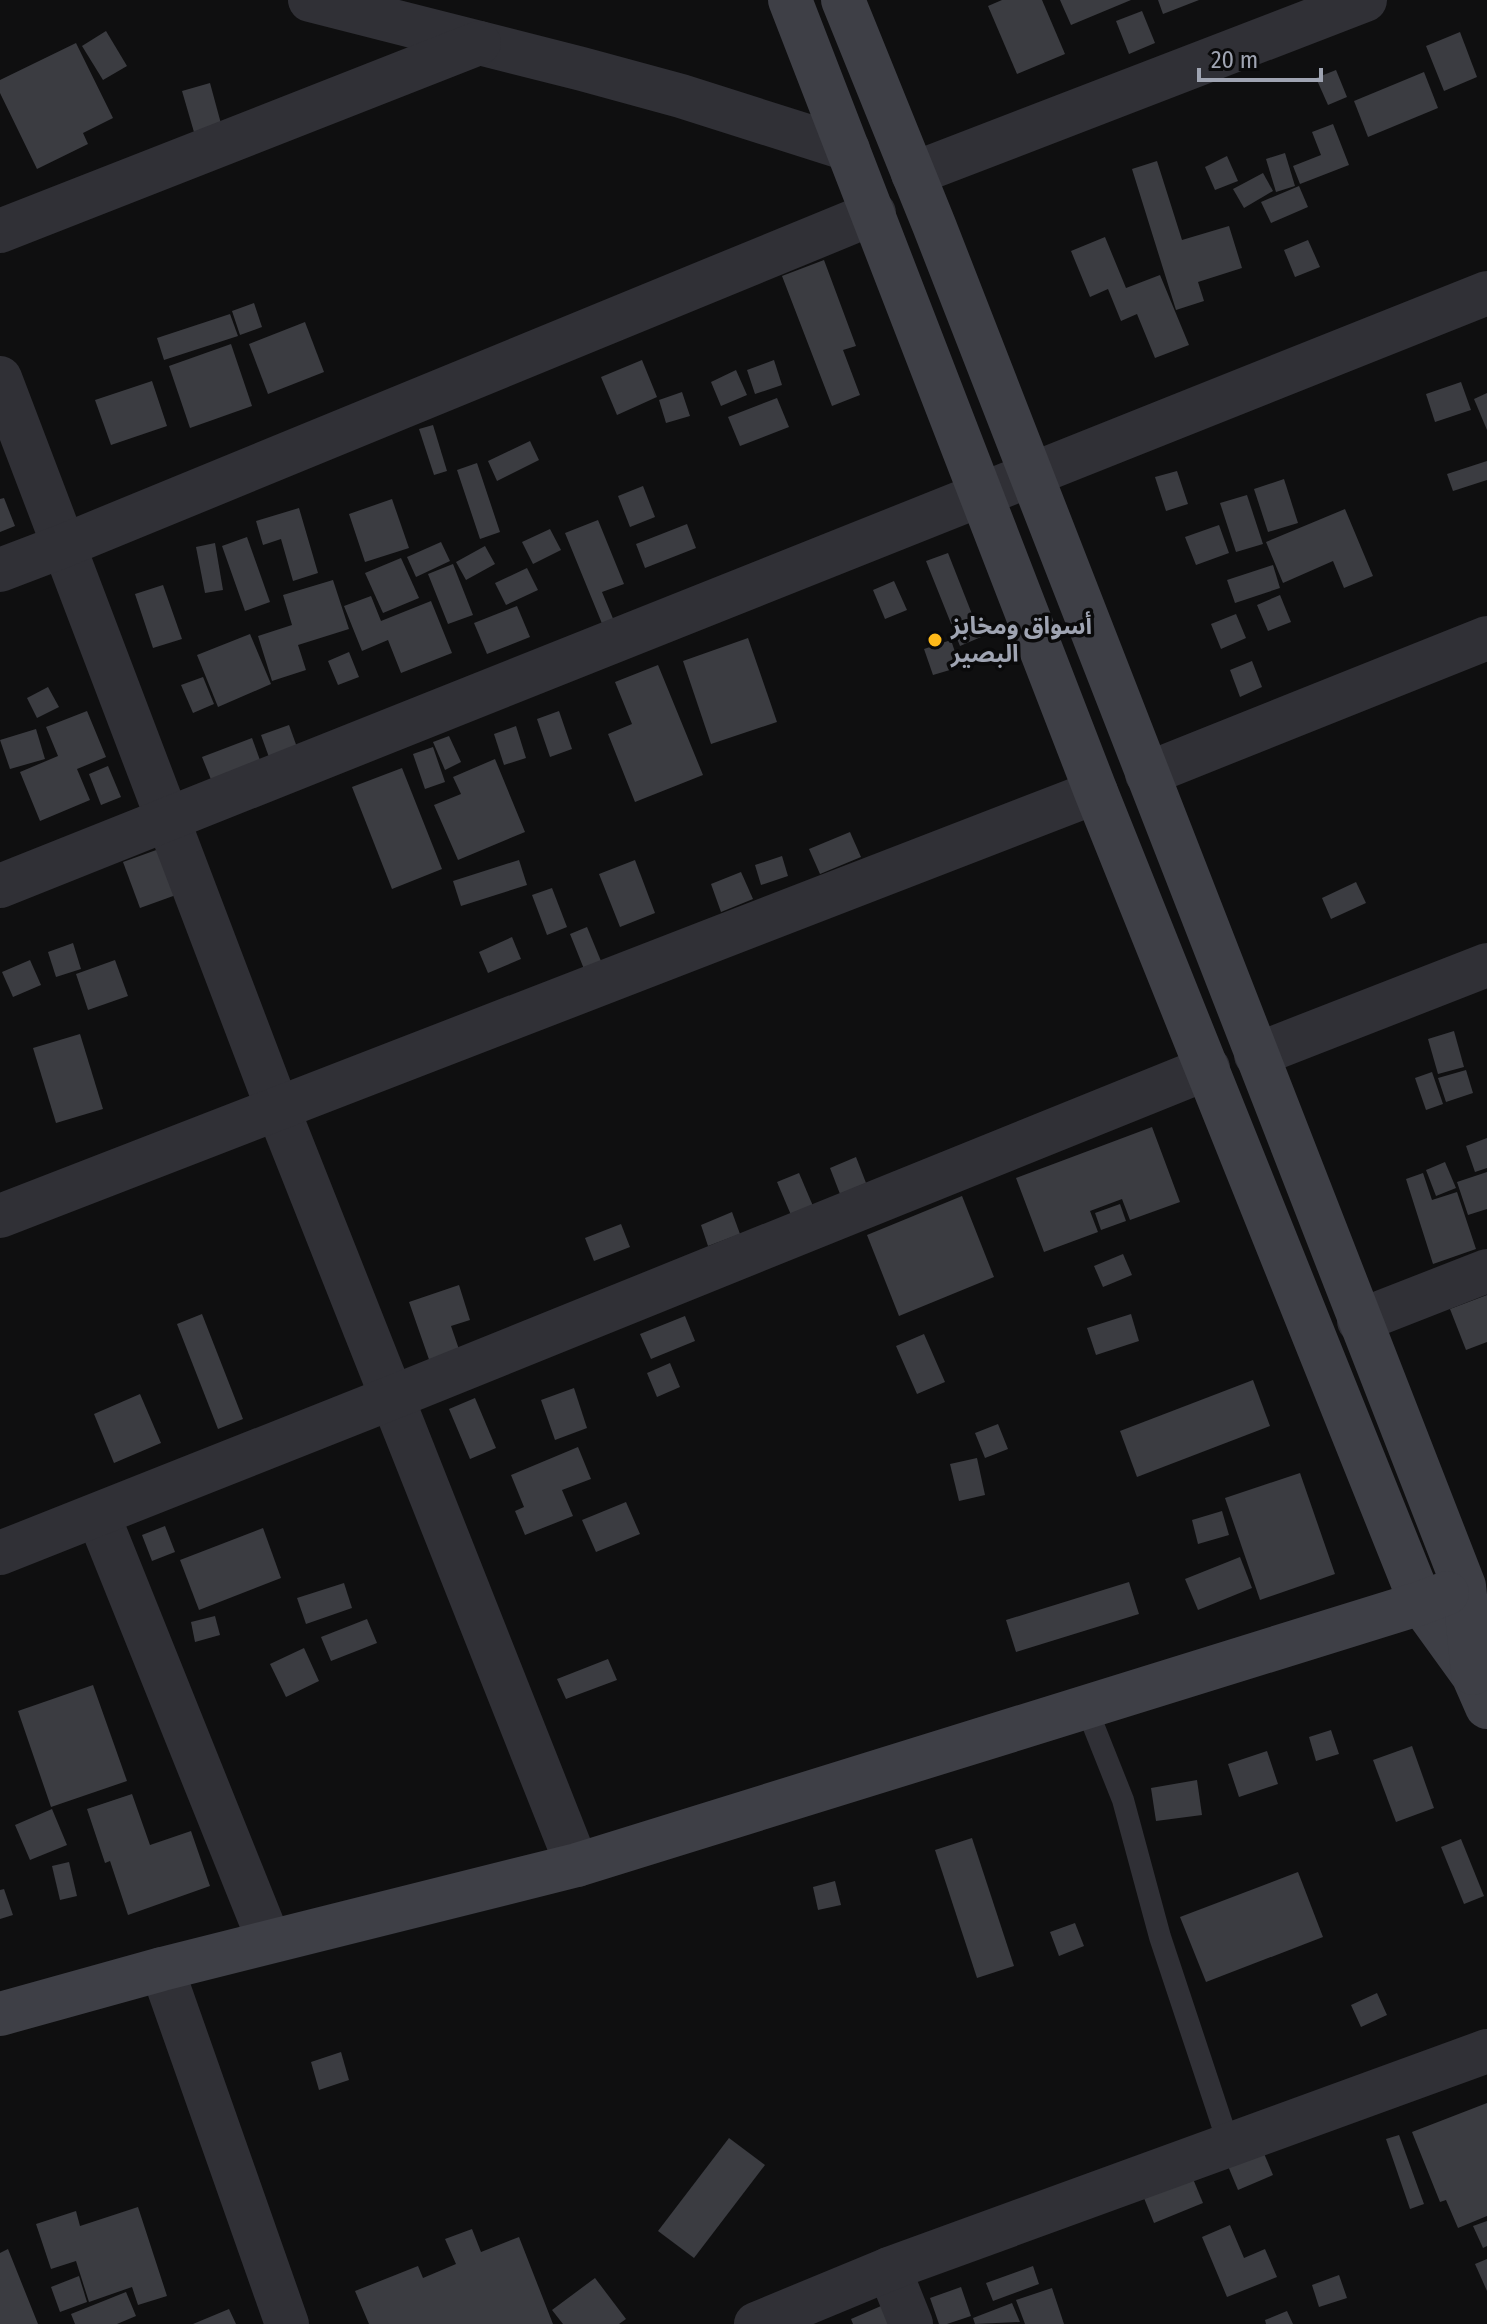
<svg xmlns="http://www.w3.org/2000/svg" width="1487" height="2324" font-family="'Fira Sans Condensed','Noto Sans Arabic',sans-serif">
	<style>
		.building { fill: #3b3c41 }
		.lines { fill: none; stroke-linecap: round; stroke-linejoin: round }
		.lane { stroke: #303036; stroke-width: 22 }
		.street { stroke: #303036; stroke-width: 44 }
		.secondary { stroke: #3e3f46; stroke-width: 44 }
		.poi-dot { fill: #feb919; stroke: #0a0a0b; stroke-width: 3 }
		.labels { text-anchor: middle; stroke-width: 7; stroke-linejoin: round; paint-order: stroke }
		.poi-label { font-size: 24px; font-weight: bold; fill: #9fa4b2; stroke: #0a0a0b; text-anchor: start }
	</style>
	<rect width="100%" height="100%" fill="#0f0f10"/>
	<g class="building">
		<path d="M1002,0H1042L1065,54L1017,74L988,6Z"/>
		<path d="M1060,0H1131L1071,25Z"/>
		<path d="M1158,0H1199L1163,14Z"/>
		<path d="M1142,11L1155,43L1129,54L1116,21Z"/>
		<path d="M106,31L127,66L103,80L82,46Z"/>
		<path d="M1460,32L1477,77L1444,91L1426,46Z"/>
		<path d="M76,43L113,118L83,133L88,144L37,169L0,93V80Z"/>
		<path d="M1336,70L1347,97L1328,105L1316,78Z"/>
		<path d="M1424,72L1438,108L1368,137L1354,101Z"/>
		<path d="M210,83L223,131L196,139L182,91Z"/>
		<path d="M1333,124L1349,165L1300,184L1293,166L1321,155L1312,132Z"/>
		<path d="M1285,153L1295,186L1276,192L1266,159Z"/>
		<path d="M1227,156L1238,181L1215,190L1205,167Z"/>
		<path d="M1157,161L1182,240L1229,226L1242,268L1198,282L1204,301L1176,310L1132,169Z"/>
		<path d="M1263,173L1273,191L1244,208L1233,189Z"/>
		<path d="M1299,186L1308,207L1271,223L1261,202Z"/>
		<path d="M1105,237L1126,288L1160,275L1189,345L1155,358L1137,314L1121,321L1108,289L1090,297L1071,251Z"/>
		<path d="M1308,240L1320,267L1295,277L1284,250Z"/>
		<path d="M824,260L856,346L843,350L860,395L832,406L782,276Z"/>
		<path d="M254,303L262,327L240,335L232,311Z"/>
		<path d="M230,314L238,336L164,360L157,338Z"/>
		<path d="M305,322L324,372L268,394L249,344Z"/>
		<path d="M231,344L252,406L190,428L169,366Z"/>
		<path d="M642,360L657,397L617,415L601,377Z"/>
		<path d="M774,360L782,385L755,394L747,370Z"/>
		<path d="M736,370L747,395L721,406L711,382Z"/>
		<path d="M152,381L167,426L111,445L95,400Z"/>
		<path d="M1461,382L1471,410L1435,422L1426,394Z"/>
		<path d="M682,392L690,416L666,423L659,400Z"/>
		<path d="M1487,393V430L1474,399Z"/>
		<path d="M777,398L789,427L740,446L728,417Z"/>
		<path d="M433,425L447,471L434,475L419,429Z"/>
		<path d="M530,441L539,460L497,481L488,461Z"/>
		<path d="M1487,461V480L1453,491L1447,474Z"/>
		<path d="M477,463L500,532L480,539L457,470Z"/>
		<path d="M1177,471L1188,504L1166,511L1155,477Z"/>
		<path d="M1284,479L1298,523L1268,532L1254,489Z"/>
		<path d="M643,486L655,517L630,527L618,496Z"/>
		<path d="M1247,495L1263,544L1236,552L1220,503Z"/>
		<path d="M4,498L15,526L0,532V499Z"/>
		<path d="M392,499L409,548L365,562L349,514Z"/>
		<path d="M299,508L318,573L293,581L281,539L263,545L256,521Z"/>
		<path d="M1345,509L1373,576L1344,588L1333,561L1283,583L1266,542Z"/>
		<path d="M598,520L624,584L602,592L614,621L603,626L565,533Z"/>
		<path d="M687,524L696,548L645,568L636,544Z"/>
		<path d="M1219,525L1229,553L1196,565L1185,537Z"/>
		<path d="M550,529L561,550L533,564L522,542Z"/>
		<path d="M247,537L270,602L245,611L222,546Z"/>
		<path d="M441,542L450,561L416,577L407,557Z"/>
		<path d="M215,543L223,590L205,593L196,547Z"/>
		<path d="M485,546L495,564L466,580L456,562Z"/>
		<path d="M948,553L981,637L960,646L926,561Z"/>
		<path d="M401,558L419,598L383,613L365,573Z"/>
		<path d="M453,564L473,615L448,624L428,574Z"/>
		<path d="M1273,565L1280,588L1235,603L1227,580Z"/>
		<path d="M527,568L538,590L506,605L495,583Z"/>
		<path d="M333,580L349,629L298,645L306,670L272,681L258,636L292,625L283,595Z"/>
		<path d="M894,581L907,610L885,619L873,590Z"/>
		<path d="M163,585L182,639L153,648L135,594Z"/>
		<path d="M1280,595L1291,622L1268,631L1257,605Z"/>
		<path d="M371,596L381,621L431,601L452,653L401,673L388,640L362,651L344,606Z"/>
		<path d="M517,606L530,637L487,654L474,623Z"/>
		<path d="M1236,614L1246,638L1221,649L1211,624Z"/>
		<path d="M250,634L271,684L218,707L197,655Z"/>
		<path d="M748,638L777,722L711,744L683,661Z"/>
		<path d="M951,640L960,667L933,675L924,649Z"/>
		<path d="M349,652L359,677L338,685L328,661Z"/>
		<path d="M1252,661L1262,687L1240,697L1230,670Z"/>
		<path d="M658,665L703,775L635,802L608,734L632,724L615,682Z"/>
		<path d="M203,677L214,704L193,713L181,685Z"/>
		<path d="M48,687L59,707L37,718L27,698Z"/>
		<path d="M87,711L106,757L77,769L90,800L40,821L20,772L58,756L46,727Z"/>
		<path d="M559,711L572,749L550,757L537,719Z"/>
		<path d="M289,725L298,750L270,760L261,735Z"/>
		<path d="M516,726L526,758L504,765L494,734Z"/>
		<path d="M36,729L45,759L10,769L0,740Z"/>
		<path d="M449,736L461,762L445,770L433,742Z"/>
		<path d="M252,738L261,763L212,782L202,757Z"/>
		<path d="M433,747L445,782L425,789L413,754Z"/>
		<path d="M495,759L525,832L458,860L434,805L461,794L453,777Z"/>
		<path d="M108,766L121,797L101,805L89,774Z"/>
		<path d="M402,768L442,869L392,889L352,787Z"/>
		<path d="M850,832L861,857L820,874L809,849Z"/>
		<path d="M159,849L176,895L140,908L123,862Z"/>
		<path d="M782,856L788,876L761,885L755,865Z"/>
		<path d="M519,860L527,885L461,906L453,881Z"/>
		<path d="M635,860L655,913L620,927L599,874Z"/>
		<path d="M741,872L753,899L721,912L711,884Z"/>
		<path d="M1356,882L1366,903L1331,919L1322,898Z"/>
		<path d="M552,888L567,927L547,935L532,895Z"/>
		<path d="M587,927L601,961L584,969L570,934Z"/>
		<path d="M512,937L521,959L488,973L479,952Z"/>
		<path d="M73,943L81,969L56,977L48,952Z"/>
		<path d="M30,960L41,985L13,997L2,972Z"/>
		<path d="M115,960L128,996L88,1010L76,974Z"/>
		<path d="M1454,1031L1464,1067L1438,1074L1428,1039Z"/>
		<path d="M80,1034L103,1109L56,1123L33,1048Z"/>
		<path d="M1466,1070L1473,1093L1446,1102L1438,1078Z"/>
		<path d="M1432,1072L1443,1104L1426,1110L1415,1078Z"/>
		<path d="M1152,1127L1180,1202L1130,1220L1122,1199L1090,1211L1098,1232L1044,1252L1016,1178Z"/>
		<path d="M1487,1138V1168L1475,1172L1466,1146Z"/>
		<path d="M856,1157L866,1183L840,1194L830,1168Z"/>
		<path d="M1445,1162L1456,1188L1436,1196L1426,1170Z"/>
		<path d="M1487,1172V1209L1468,1215L1457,1182Z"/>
		<path d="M799,1173L813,1206L791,1215L777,1182Z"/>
		<path d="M1423,1173L1432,1200L1457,1192L1476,1249L1433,1264L1406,1179Z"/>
		<path d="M962,1196L994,1277L899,1316L867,1235Z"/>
		<path d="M1120,1204L1126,1221L1101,1230L1095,1213Z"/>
		<path d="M732,1212L740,1234L708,1246L701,1225Z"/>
		<path d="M621,1224L630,1247L594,1261L585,1238Z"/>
		<path d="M1123,1254L1132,1275L1103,1287L1094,1266Z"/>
		<path d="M459,1285L470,1320L451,1326L463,1361L433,1371L409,1302Z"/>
		<path d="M1487,1295V1342L1466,1350L1450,1309Z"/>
		<path d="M202,1314L243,1419L218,1429L177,1324Z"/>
		<path d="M1131,1314L1139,1341L1096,1355L1087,1328Z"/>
		<path d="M685,1316L695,1341L651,1359L640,1334Z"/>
		<path d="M924,1334L945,1382L917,1394L896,1346Z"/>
		<path d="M670,1363L680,1387L657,1397L647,1373Z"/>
		<path d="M1253,1380L1270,1426L1137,1477L1120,1431Z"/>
		<path d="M574,1388L587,1428L555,1440L541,1400Z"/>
		<path d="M140,1394L161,1443L114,1463L94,1414Z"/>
		<path d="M475,1398L496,1448L470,1459L449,1409Z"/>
		<path d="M998,1424L1008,1449L985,1458L975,1433Z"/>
		<path d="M578,1447L591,1479L562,1490L573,1516L525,1535L515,1511L524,1507L511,1475Z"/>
		<path d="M977,1458L985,1495L959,1501L950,1464Z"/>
		<path d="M1300,1473L1335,1574L1260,1600L1225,1498Z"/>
		<path d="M626,1502L640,1534L596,1552L582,1520Z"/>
		<path d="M1222,1511L1229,1535L1198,1544L1192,1520Z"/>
		<path d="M165,1526L175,1552L152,1561L142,1535Z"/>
		<path d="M263,1528L281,1578L199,1610L180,1560Z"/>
		<path d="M1240,1557L1252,1588L1198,1610L1185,1579Z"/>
		<path d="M1129,1582L1139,1614L1016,1652L1006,1620Z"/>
		<path d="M344,1583L352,1608L306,1624L297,1598Z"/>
		<path d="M215,1616L220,1635L195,1642L191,1622Z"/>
		<path d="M367,1619L377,1643L331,1661L321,1637Z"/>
		<path d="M304,1648L319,1681L286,1697L270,1664Z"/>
		<path d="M608,1659L617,1680L566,1699L557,1679Z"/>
		<path d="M93,1685L127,1781L51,1807L18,1711Z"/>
		<path d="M1331,1730L1339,1754L1316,1761L1309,1737Z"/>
		<path d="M1412,1746L1434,1808L1396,1822L1373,1760Z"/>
		<path d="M1267,1751L1278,1784L1239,1797L1228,1764Z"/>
		<path d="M1197,1780L1202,1815L1156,1821L1151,1788Z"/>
		<path d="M132,1794L150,1845L191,1831L210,1886L128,1915L110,1861L105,1863L87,1809Z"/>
		<path d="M52,1809L67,1845L30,1860L15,1825Z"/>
		<path d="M972,1838L1014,1966L977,1978L935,1850Z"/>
		<path d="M1461,1839L1484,1896L1464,1904L1441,1847Z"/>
		<path d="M69,1862L77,1896L60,1900L52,1866Z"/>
		<path d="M1298,1872L1323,1937L1206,1982L1180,1917Z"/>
		<path d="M835,1881L841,1905L818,1910L813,1887Z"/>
		<path d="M4,1889L13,1915L0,1919V1890Z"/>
		<path d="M1075,1923L1084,1946L1059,1956L1050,1932Z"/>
		<path d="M1377,1993L1387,2015L1361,2027L1351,2005Z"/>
		<path d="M341,2052L349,2080L319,2090L311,2062Z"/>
		<path d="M1487,2103V2216L1458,2228L1446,2200L1440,2202L1412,2132Z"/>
		<path d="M1399,2135L1424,2204L1410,2209L1386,2139Z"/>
		<path d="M729,2138L765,2165L694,2258L658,2231Z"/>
		<path d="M1260,2144L1273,2175L1238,2190L1225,2159Z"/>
		<path d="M1191,2174L1203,2203L1154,2223L1142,2193Z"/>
		<path d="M138,2207L167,2296L138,2305L132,2287L89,2302L76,2261L51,2269L36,2224L76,2211L80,2226Z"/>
		<path d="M1487,2221V2246L1483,2248L1473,2226Z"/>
		<path d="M1230,2225L1244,2258L1265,2249L1277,2277L1227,2297L1202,2237Z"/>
		<path d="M472,2229L481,2252L519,2237L553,2324H369L355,2291L418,2266L423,2278L456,2264L445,2239Z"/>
		<path d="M8,2249L38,2324H0V2253Z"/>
		<path d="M1487,2259V2291L1475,2264Z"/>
		<path d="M1033,2266L1039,2284L993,2301L986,2283Z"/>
		<path d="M1339,2275L1347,2298L1319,2307L1312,2285Z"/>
		<path d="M79,2276L87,2302L60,2312L51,2287Z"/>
		<path d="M595,2278L626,2319L619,2324H563L552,2310Z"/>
		<path d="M961,2287L971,2316L947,2324H939L930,2298Z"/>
		<path d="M1052,2288L1064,2324H1025L1016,2300Z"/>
		<path d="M126,2292L136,2316L117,2324H75L71,2314Z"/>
		<path d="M888,2303L897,2324H853L851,2319Z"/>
		<path d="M1012,2303L1020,2322L975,2324L973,2318Z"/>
		<path d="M229,2309L236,2324H193Z"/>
		<path d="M1287,2311L1293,2324H1266L1265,2320Z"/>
	</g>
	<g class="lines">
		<path class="lane" d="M1086,1707L1123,1800L1160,1937L1229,2145"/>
		<g class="street">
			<path d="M310,0L582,69L681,96L848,149"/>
			<path d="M913,174L1365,0"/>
			<path d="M0,231L479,43"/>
			<path d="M0,378L277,1107L577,1865"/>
			<path d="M0,570L63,546L874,213"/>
			<path d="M1147,774L1487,638"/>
			<path d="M0,886L1487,293"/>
			<path d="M1256,1055L1487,965"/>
			<path d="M0,1216L1096,792"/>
			<path d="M1359,1321L1487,1271"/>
			<path d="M98,1515L269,1941"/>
			<path d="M0,1553L391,1398L1208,1068"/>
			<path d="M162,1969L287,2324"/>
			<path d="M889,2269L911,2324"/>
			<path d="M756,2324L889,2269L1487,2051"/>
		</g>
		<g class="secondary">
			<path d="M790,0L1096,792L1421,1603L1473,1675L1487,1707"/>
			<path d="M843,0L934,225L1464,1586L1473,1673"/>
			<path d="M0,2014L162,1969L577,1865L1421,1603L1447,1593"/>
		</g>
	</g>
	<circle class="poi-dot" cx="935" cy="640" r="8"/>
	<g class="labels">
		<g class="poi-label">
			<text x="951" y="634">أسواق ومخابز<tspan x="951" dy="28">البصير</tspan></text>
		</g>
	</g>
	<path d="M1199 68v12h122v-12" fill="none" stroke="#9fa4b2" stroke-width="4"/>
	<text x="1211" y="68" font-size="24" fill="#9fa4b2" stroke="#0a0a0b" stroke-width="6" paint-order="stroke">20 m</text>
</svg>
